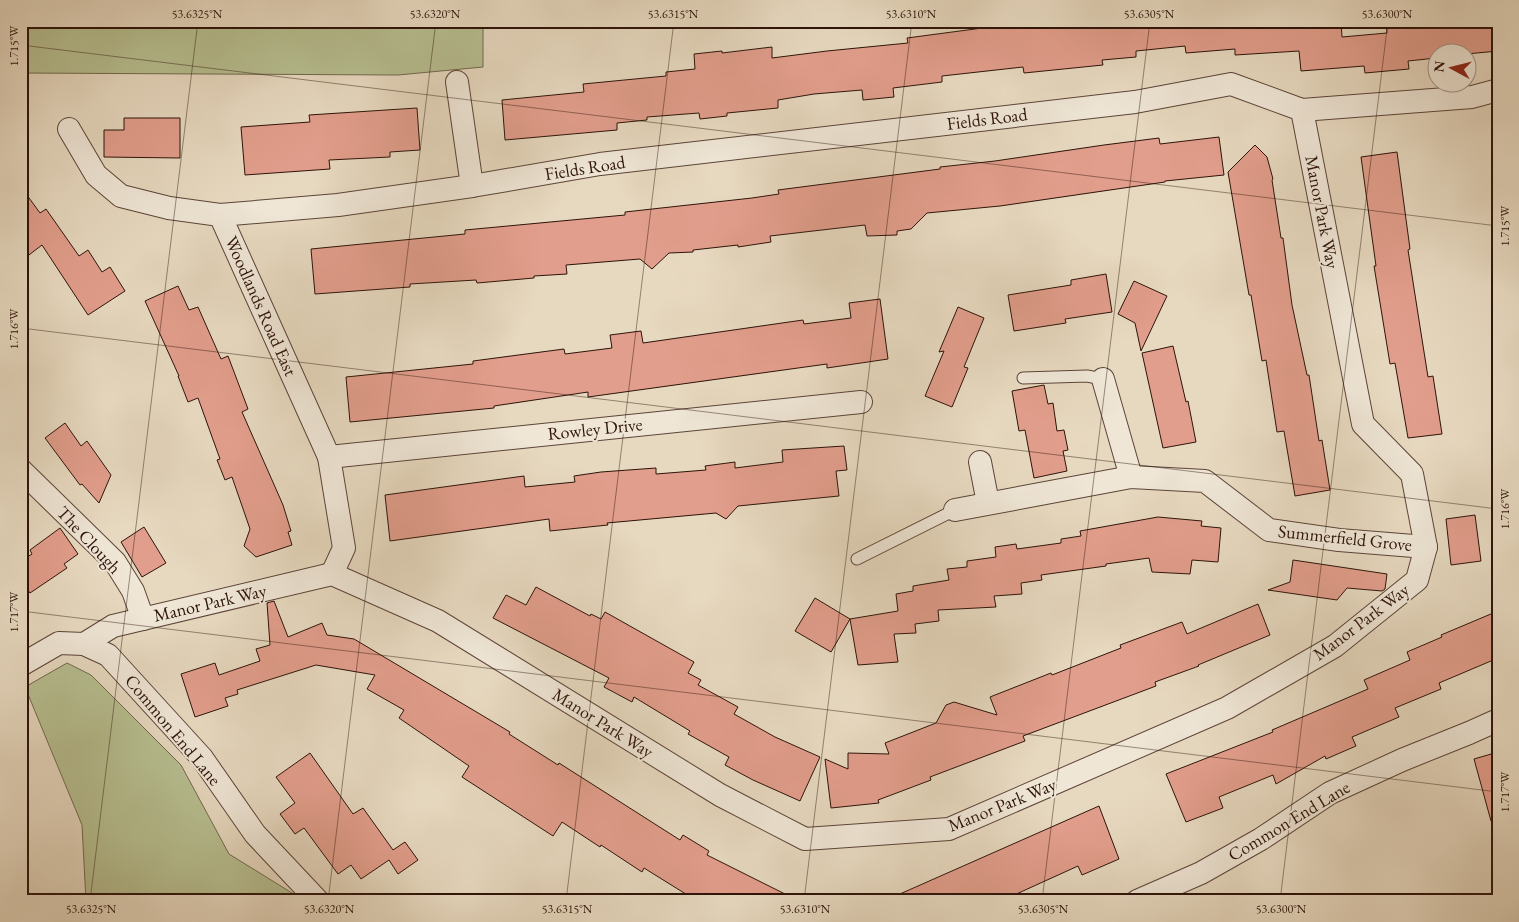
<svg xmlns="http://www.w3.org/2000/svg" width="1519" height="922" font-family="'EB Garamond',serif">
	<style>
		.green { fill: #b7bf91; stroke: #72694e }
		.building { fill: #e29e8c; stroke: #2d130a }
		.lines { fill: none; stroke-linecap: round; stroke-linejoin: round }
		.lane-casing { stroke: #5c4438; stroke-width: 13 }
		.street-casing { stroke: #5c4438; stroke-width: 24 }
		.lane { stroke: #efe6d6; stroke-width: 11 }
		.street { stroke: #efe6d6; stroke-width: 22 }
		.ticks { fill: none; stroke: #2d130a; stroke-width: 1; stroke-opacity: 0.45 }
		.labels { text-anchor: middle; stroke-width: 4; stroke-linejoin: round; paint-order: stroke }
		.street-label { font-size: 18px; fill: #2d130a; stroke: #efe6d6 }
		.neatline { fill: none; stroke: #2d130a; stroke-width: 2 }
		.ticks-label { font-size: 12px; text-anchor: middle; fill: #2d130a }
	</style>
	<rect width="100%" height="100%" fill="#e7d9c0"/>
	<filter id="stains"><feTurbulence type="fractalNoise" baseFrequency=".004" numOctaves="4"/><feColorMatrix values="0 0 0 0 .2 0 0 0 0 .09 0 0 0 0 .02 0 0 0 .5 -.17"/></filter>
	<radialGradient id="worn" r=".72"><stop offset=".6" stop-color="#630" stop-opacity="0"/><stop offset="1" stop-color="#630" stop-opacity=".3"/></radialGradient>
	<g class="green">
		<path d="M21,21H483V67L398,75L21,73Z"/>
		<path d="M67,663L91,675L181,765L229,854L305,901H86L82,825L25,687Z"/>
	</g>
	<g class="building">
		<path d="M1035,21H1341L1342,37L1387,33L1386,21H1440V26L1498,21V51L1466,54V52H1436V58L1408,61L1409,69L1365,73L1364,66L1301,71L1299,51L1235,55V49L1186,53L1185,46L1136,51V57L1102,60L1103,65L1024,73L1023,67L942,76V82L893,88L894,97L863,100L862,90L814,94L778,100V108L727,113V116L700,119L699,113L647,117V120L617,123V130L505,140L502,100L584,92L583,84L666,76V72L695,69L694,54L722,51V53L772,47V58L827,51L908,43L907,38Z"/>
		<path d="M417,108L420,150L390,152V157L329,160L330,169L245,175L241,127L310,122L309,115Z"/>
		<path d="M124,118H180V158L104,157V130H124Z"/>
		<path d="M1219,137L1224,175L1165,181V182L1000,206L927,213L911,229L897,231V235L867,236L865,225L770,236L771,242L738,247V245L693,250V252L669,253L652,269L640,259L566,265L567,274L534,276V278L477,283L476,280L410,284V287L315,294L311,249L465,234V230L625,215V212L752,198L779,194L778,190L940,169V167L995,161L1104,145L1159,138L1160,144Z"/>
		<path d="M1255,145L1267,157L1273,179L1272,180L1281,238H1283L1292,305L1307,375H1309L1319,441L1322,440L1330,490L1295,496L1284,431L1277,432L1266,360L1262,361L1251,295H1249L1228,172Z"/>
		<path d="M1397,152L1410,249L1408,250L1421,333L1428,377L1433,376L1442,434L1408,438L1395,363L1390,364L1374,266H1376L1361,157Z"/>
		<path d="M21,187L40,213L46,209L79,256L88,250L102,272L110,267L125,291L88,315L42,245L21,261Z"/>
		<path d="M1106,274L1112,312L1065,319L1066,323L1014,331L1008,295L1071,285V280Z"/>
		<path d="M1134,281L1167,296L1141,351L1135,323L1118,314Z"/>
		<path d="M178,286L189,310L198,307L221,359L228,356L248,409L242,412L283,505L291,531L288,532L292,545L256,557L244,546L250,529L232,477L225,480L217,460L220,459L198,398L188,402L178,376H179L145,301Z"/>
		<path d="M880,299L888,359L827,368V364L588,397V392L494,406V408L350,422L346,377L473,364V361L564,349L565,354L612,348L610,335L641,331L643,343L803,320L804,324L851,318L849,303Z"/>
		<path d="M958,307L984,318L964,367L968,368L952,407L925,396L944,351L939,352Z"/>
		<path d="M1173,346L1186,402L1188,401L1196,442L1163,448L1142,353Z"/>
		<path d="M1044,385L1048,404L1053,403L1057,431L1064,430L1068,450L1063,451L1067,471L1034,478L1025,430L1019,431L1012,391Z"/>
		<path d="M65,423L81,446L87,441L111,475L99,503L82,484L80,485L45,438Z"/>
		<path d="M844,446L847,470L836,471L839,496L738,506L726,519L716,513L607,523L608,525L550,531L549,519L390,541L385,495L524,476L525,487L575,482L574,476L601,472L656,468V474L706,470L705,466L735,462V468L783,462L782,450Z"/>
		<path d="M1475,515L1481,561L1451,565L1446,519Z"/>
		<path d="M1158,517L1202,521L1201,526L1221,528L1218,562L1192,560L1190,574L1152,572L1149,558L1106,564V566L1041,575L1042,580L1021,583L1022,594L994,596L996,607L938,610L939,621L915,624L916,633L894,634L898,662L858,665L850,619L831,652L795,631L815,598L850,619L898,611L896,594L913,591V586L949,580L947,569L967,567V561L996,557L995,547L1016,544L1017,549L1061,543V539L1081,536L1080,531Z"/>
		<path d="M144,527L166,563L142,577L121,542Z"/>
		<path d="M60,528L78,554L64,564L67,568L30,593L21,581V561L32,554L30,550Z"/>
		<path d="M1293,560L1387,574L1385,589L1382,591L1347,588L1337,600L1268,590L1290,582Z"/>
		<path d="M536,587L590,616L591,614L601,619L605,612L694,662L688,673L701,680L698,685L738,707L734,714L775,737L820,757L800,801L753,780L725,765L729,757L688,734L690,731L634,697L632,702L604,687L609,678L493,618L506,595L526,605Z"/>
		<path d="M274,601L288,637L322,623L327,635L354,639L510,732L509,734L558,765L559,763L680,840L683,835L709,851L707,855L799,901H697L644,868L642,872L601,845L600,847L562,822L553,836L462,777L469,766L399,718L404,710L367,689L375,675L316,665L237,690L238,694L225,698L228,706L195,717L181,674L215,663L219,675L260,661L256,649L270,645L267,603Z"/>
		<path d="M1258,604L1270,635L1198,665L1199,666L1155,682L1156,686L1023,736L1025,741L930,777L931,780L878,800L879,803L831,808L825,759L848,769V753L889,754L885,743L936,723L946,705L954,702L997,715L990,697L1051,673L1052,675L1121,648L1120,645L1182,622L1187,634Z"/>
		<path d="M1498,611V658L1439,683L1441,689L1395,708L1399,717L1352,737L1356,746L1326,759L1325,756L1276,784L1273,775L1219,797L1223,808L1186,822L1166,774L1273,732L1272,730L1368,689L1364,680L1410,660L1407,652L1442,637L1441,635Z"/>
		<path d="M1498,752V820L1491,821L1474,759Z"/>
		<path d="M310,753L353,814L363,808L393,850L405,842L418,860L398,874L389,860L361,879L351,865L338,874L304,828L295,834L280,814L295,803L276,777Z"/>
		<path d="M1099,806L1119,859L1082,875L1078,866L1001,901H884Z"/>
	</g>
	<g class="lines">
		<defs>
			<g id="lane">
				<path d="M1023,378L1087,376L1103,379"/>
				<path d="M857,559L955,510"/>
			</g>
			<g id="street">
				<path d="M457,82L472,186"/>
				<path d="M69,129L96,175L121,196L169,208L220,215L329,457L344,548L332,574"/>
				<path d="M220,215L338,205L472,186L600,164L1135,102L1231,84L1302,110L1472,97L1498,90"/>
				<path d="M1103,379L1131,477"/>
				<path d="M329,457L861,402"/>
				<path d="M980,462L988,503"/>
				<path d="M21,470L115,562L133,591L143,619"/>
				<path d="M955,510L1131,477L1205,481L1269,530L1339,540L1426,547"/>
				<path d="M84,644L113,626L332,574L438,621L720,795L805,839L949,829L1227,708L1335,646L1417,580L1426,547L1412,474L1363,424L1302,110"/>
				<path d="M21,665L59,643L84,644L108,655L202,758L255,834L318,901"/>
				<path d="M1137,901L1201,873L1261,839L1330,793L1402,760L1469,733L1498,720"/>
			</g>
		</defs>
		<use href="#lane" class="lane-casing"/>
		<use href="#street" class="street-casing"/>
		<use href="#lane" class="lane"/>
		<use href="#street" class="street"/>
	</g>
	<path class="ticks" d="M21,45L1498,226M21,328L1498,509M21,611L1498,792M21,894L76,901M90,901L198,21M328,901L436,21M566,901L674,21M804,901L912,21M1042,901L1150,21M1280,901L1388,21"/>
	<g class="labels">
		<g class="street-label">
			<text transform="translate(987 119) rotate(-7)" y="6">Fields Road</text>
			<text transform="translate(585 168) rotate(-9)" y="6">Fields Road</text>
			<text transform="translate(1322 212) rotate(79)" y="6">Manor Park Way</text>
			<text transform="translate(261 306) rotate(66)" y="6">Woodlands Road East</text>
			<text transform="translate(595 429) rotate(-6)" y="6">Rowley Drive</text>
			<text transform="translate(1345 538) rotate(6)" y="6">Summerfield Grove</text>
			<text transform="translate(89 540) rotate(47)" y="6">The Clough</text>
			<text transform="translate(210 603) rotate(-13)" y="6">Manor Park Way</text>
			<text transform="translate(1361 622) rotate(-37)" y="6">Manor Park Way</text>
			<text transform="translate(603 723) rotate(32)" y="6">Manor Park Way</text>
			<text transform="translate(173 730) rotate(50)" y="6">Common End Lane</text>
			<text transform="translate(1002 805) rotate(-22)" y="6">Manor Park Way</text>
			<text transform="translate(1289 821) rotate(-31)" y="6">Common End Lane</text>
		</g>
	</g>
	<rect width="1519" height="922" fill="none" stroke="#e7d9c0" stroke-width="55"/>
	<g transform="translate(1452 68) rotate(277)"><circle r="24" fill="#efe6d6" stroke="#a19284"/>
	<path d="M0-4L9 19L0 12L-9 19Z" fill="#8f2418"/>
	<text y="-8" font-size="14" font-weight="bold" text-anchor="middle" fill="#2d130a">N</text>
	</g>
	<rect x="28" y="28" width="1464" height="866" class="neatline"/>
	<g class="ticks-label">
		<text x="197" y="18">53.6325°N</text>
		<text x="435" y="18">53.6320°N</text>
		<text x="673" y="18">53.6315°N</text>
		<text x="911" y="18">53.6310°N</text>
		<text x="1149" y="18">53.6305°N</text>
		<text x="1387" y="18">53.6300°N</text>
		<text transform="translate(14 46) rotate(-90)" y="4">1.715°W</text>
		<text transform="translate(1505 226) rotate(-90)" y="4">1.715°W</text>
		<text transform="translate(14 329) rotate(-90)" y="4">1.716°W</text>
		<text transform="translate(1505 509) rotate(-90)" y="4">1.716°W</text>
		<text transform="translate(14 612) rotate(-90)" y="4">1.717°W</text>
		<text transform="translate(1505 792) rotate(-90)" y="4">1.717°W</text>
		<text x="91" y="913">53.6325°N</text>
		<text x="329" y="913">53.6320°N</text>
		<text x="567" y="913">53.6315°N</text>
		<text x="805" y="913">53.6310°N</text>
		<text x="1043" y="913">53.6305°N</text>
		<text x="1281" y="913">53.6300°N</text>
	</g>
	<rect width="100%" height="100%" filter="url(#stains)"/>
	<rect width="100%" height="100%" fill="url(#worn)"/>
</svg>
